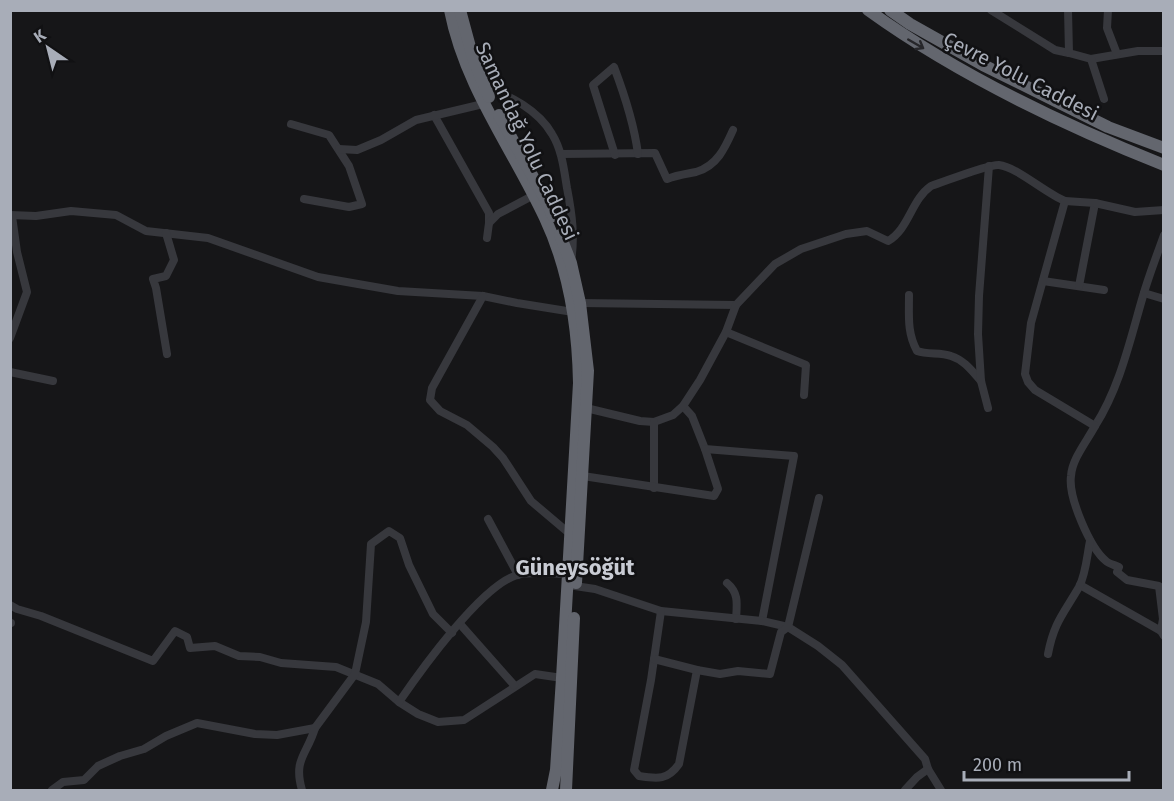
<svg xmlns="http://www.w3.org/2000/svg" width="1174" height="801" font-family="'Fira Sans',sans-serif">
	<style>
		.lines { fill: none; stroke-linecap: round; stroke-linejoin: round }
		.minor { stroke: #37383d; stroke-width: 8 }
		.highway { stroke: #63666e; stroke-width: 12 }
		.oneway { stroke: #26262a }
		.labels { text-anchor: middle; stroke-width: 5; stroke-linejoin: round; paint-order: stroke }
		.street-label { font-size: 20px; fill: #a8adb8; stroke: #111113 }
		.quarter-label { font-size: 22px; font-weight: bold; fill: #c9ccd4; stroke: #111113 }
	</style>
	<rect width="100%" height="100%" fill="#161618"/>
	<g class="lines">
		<g class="minor">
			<path d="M991,10L1055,50L1069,53"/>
			<path d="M1068,10L1069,53L1091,59L1138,51H1164"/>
			<path d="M1108,10L1107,28L1117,54"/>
			<path d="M1091,59L1104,99"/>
			<path d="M485,88C509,94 539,111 552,134C562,150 564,170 567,188C572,214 575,236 571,262"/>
			<path d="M434,115L489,213V223"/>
			<path d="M291,124L329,135L349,166L362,204L349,207L304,199"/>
			<path d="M339,149L357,150L381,140L416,120L483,104"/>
			<path d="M561,154L655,153L667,179C677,175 686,174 696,172C717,166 725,148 733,130"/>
			<path d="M615,155L593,85L614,67C625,96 634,123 638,154"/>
			<path d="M10,215L36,216L71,211L116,215L146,231L208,238L318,277L398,291L483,296L517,303L573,312"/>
			<path d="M166,233L174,260L166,276L153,279L156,288L167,354"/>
			<path d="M487,238L489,223L498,214L534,195"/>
			<path d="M1043,281L1104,290"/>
			<path d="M1079,286L1095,203"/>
			<path d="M1144,293L1164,299"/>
			<path d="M909,295C909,316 907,333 917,351C928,355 940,352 951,356C964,360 972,371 981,381"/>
			<path d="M483,296L432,388L430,400L440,411L467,425L493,447L503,458L531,501L570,534"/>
			<path d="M580,303L736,305"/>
			<path d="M726,332L806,365L804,395"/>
			<path d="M10,338L27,292L17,252L12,216"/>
			<path d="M10,372L53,381"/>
			<path d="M683,406L692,416L705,449L794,456L762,621"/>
			<path d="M586,408L640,421L654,422L673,415L683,406L700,380L726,332L736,305L775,264L801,249L846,234L867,231L888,241C909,229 911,200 931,186C944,182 988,164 999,165C1017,167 1045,193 1065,201"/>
			<path d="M988,408L981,381L978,334L979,296L989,166"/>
			<path d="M654,422V488"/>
			<path d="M1095,426C1120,387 1130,340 1143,296C1149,275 1157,255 1164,235"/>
			<path d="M583,476L714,496L718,489L705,449"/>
			<path d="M488,519L518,575"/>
			<path d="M727,583C739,593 737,604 736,619"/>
			<path d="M1080,585L1161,631L1164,636"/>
			<path d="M575,586L595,589L661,611L762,621L788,627L818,646L842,665L925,759L928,769L941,790"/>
			<path d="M10,605L17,609L41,616L153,661L175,631L187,637L190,648L215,646L239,656L260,657L281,663L336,667L378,684L399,702L418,714L438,722L464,720L535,674L562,678"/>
			<path d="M661,611L651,680L634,770L639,776C658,779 668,780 679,764L697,670"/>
			<path d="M10,623H11"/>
			<path d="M460,624L514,685"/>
			<path d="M1161,631L1163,619L1159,586L1127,580L1117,572L1119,567C1115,565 1109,564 1106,561C1090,548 1068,497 1071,476C1072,459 1087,441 1095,426L1035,390L1028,382L1025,374L1031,323L1065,201L1095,203L1135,212L1164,210"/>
			<path d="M1048,654C1054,622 1064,613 1079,587C1086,574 1087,555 1090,541"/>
			<path d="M654,659L697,670L720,674L738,671L770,674L781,632L788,627L819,498"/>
			<path d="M399,702C421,670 481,586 517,575C533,571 552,574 568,574"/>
			<path d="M52,790L63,782L84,780L98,766L120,756L144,749L166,736L197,723L255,734L277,735L315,728"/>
			<path d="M302,790C293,759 307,755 315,728L355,674L366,622L371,544L389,531L400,538L409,565L433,614L452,633"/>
			<path d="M905,790L917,777L928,769"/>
		</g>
		<g class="highway">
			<path d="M450,10C465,87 513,149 545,218C569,269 578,327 579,383L562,678L556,770L552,790"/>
			<path d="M460,10L473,58L489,97"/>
			<path d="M868,10C958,75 1061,124 1164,165"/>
			<path d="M890,10L910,24L983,65L1108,127L1164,148"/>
			<path d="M499,115L544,197L553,216"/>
			<path d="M560,235L571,263L580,303L588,371L576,583"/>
			<path d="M566,790L574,618"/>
		</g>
	</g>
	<defs><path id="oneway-shaft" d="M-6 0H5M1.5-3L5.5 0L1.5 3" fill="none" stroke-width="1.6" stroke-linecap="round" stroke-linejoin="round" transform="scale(1.5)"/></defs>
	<use class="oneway" href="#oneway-shaft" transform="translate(916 44) rotate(30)"/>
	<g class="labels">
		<g class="street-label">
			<text transform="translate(1021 76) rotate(27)" y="7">Çevre Yolu Caddesi</text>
			<text transform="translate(527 141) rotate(65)" y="7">Samandağ Yolu Caddesi</text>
		</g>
		<g class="quarter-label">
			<text x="575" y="575">Güneysöğüt</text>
		</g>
	</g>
	<rect width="1174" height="801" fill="none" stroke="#a8adb8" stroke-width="24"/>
	<g transform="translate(48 48) rotate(325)" stroke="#111113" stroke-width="4.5" paint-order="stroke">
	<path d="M0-4.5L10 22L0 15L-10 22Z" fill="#a8adb8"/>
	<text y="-9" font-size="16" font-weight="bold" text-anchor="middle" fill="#a8adb8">K</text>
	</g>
	<path d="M964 771v9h165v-9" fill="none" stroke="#a8adb8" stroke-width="3"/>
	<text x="973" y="771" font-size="18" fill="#a8adb8" stroke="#111113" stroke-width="4.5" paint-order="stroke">200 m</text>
</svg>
